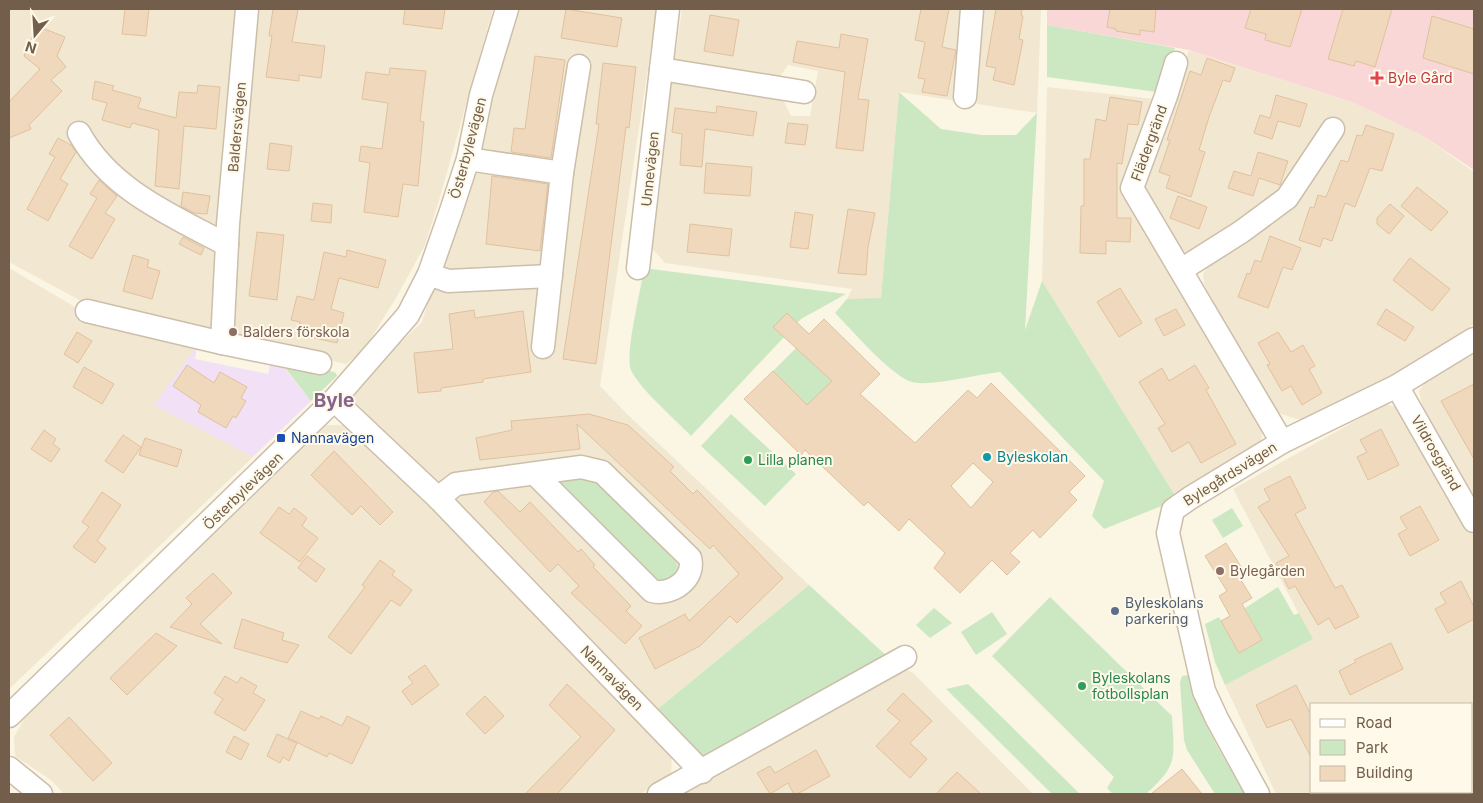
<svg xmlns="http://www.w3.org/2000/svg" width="1483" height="803" font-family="Inter,sans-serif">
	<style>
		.residential { fill: #f2e8d2 }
		.education { fill: #f2e0f7 }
		.medical { fill: #f9d7d6 }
		.green { fill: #cce8c2 }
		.building { fill: #f0d8bc; stroke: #e1c19d; fill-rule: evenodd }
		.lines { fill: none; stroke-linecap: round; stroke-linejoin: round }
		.minor-casing { stroke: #ccbeaa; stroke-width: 25 }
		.minor { stroke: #fff; stroke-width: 22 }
		.health-dot { fill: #e0444e; stroke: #fef9e9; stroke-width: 2 }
		.education-dot { fill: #8d6e63; stroke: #fef9e9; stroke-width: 2 }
		.transit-dot { fill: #1a4fb4; stroke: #fef9e9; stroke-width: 2 }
		.culture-dot { fill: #0f9aa8; stroke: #fef9e9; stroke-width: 2 }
		.leisure-dot { fill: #2e9e5b; stroke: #fef9e9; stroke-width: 2 }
		.service-dot { fill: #5c6f8a; stroke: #fef9e9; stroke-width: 2 }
		.labels { text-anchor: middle; stroke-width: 4; stroke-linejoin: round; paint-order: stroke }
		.health-label { font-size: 14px; fill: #be3a42; stroke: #fef9e9; text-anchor: start }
		.street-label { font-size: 14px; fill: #725e4a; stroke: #fef9e9 }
		.education-label { font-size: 14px; fill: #785e54; stroke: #fef9e9; text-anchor: start }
		.transit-label { font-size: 14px; fill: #164399; stroke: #fef9e9; text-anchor: start }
		.culture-label { font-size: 14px; fill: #0d838f; stroke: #fef9e9; text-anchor: start }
		.leisure-label { font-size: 14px; fill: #27864d; stroke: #fef9e9; text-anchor: start }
		.service-label { font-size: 14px; fill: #4e5e75; stroke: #fef9e9; text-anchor: start }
		.district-label { font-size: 19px; font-weight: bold; fill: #86628e; stroke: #fef9e9 }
	</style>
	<rect width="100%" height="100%" fill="#fbf5e3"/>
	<g class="residential">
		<path d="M9,9H236L212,329L204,331L83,302L9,262Z"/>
		<path d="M252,9H493L440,197L425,245L396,298L363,351L346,364L237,339L231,330Z"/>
		<path d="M516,9H657L600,386L628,415L809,585L654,712L350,406L361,380L422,322Z"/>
		<path d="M682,9H964L957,101L899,92L881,299H847L852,289L665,263L649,245L671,80L782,97L791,116H810L818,71L788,65L778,79L674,65Z"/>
		<path d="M981,9H1041L1037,113L977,104Z"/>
		<path d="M1189,50L1352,102L1423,136L1474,172V324L1390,378L1304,421L1271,411L1204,284L1203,274L1209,263L1293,203L1309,188L1344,126L1332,119L1279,196L1207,247L1179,253L1142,191Z"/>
		<path d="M1047,87L1155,99L1123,191L1263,424L1261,441L1248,455L1174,494L1042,281Z"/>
		<path d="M9,268L75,307L86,319L197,346L155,405L253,457L9,689Z"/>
		<path d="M1474,353V503L1423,409L1419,391L1425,383Z"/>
		<path d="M1386,404L1401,409L1413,425L1474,536V786L1472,787V704H1312V792H1462L1456,794H1276L1225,685L1312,639L1233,489Z"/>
		<path d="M323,425H349L672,751L671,777L639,794H64L51,780L15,756L14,737L28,712Z"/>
		<path d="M905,669L913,673L1033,794H680Z"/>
	</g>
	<path class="education" d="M197,346L195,359L268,374L271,362L281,364L311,401L253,457L154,405Z"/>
	<path class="medical" d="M1047,9H1474V170L1423,136L1352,102L1189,50L1047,25Z"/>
	<g class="green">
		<path d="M1047,25L1175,48L1157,92L1047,77Z"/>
		<path d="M899,92L941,129L982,135H1016L1037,113L1025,330L1042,281L1174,494V501L1104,529L1092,516L1104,481L1000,372C979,374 929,387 912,382C891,376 852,330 835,313L847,299L881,298Z"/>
		<path d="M651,269L846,294L801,319L691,436C678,422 633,383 630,367C627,347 639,297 643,275Z"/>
		<path d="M797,347L834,379L805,408L773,371Z"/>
		<path d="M282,364L328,370L336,373L337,376L311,401Z"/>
		<path d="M731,414L796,474L765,506L701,446Z"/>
		<path d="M552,471L588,475L675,561L680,571L661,593L549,487Z"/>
		<path d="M1232,508L1243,526L1223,538L1212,520Z"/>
		<path d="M809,585L889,658L705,763L654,712Z"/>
		<path d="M1278,587L1294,615L1299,613L1313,639L1225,685L1215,662L1205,624L1219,617L1239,653L1262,640L1245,608Z"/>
		<path d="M1050,597L1172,716C1174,758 1179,764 1146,794H1113L1107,788L1114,777L992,656Z"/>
		<path d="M934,608L952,623L930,638L916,625Z"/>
		<path d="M992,612L1007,634L976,655L961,632Z"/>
		<path d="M1189,675C1198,719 1223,756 1245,794H1215L1187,750L1184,740L1180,682L1182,676Z"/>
		<path d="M968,684L1080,794H1052L946,689Z"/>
	</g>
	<g class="building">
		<path d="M125,9H149L146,36L122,34Z"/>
		<path d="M273,9H298L292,42L325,46L321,78L299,75V81L266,77L272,36H269Z"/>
		<path d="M405,9H445L442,29L403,24Z"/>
		<path d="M566,9L622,18L617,47L561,38Z"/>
		<path d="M921,9H949L942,47L956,50L947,96L922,92L925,79L918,78L925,42L915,40Z"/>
		<path d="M996,9H1022L1021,15L1023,16L1019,39L1023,40L1014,85L993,80L996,68L986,66Z"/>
		<path d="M1110,9H1156L1154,32L1140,30V35L1116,31V29L1107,27Z"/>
		<path d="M1251,9H1302L1290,47L1265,40L1266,34L1245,28Z"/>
		<path d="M1343,9H1392L1375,67L1356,61L1354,66L1328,59Z"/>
		<path d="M710,15L739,20L733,56L704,51Z"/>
		<path d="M1432,16L1474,29V74L1423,58Z"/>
		<path d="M37,26L65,37L57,56L66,67L51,80L62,91L29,125L31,129L9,138V102L40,69L24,56Z"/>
		<path d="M841,34L868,39L858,99L869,100L863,151L836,148L845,72L793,62L797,41L839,48Z"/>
		<path d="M535,56L565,60L551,158L511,152L514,128L525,129Z"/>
		<path d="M1207,58L1235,68L1230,82L1223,80L1209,117L1199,150L1205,152L1191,197L1166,188L1170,176L1159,172L1170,140H1167L1190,71L1201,75Z"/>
		<path d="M603,63L636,67L629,128L626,127L596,364L563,359L599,124H596Z"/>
		<path d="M390,68L426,71L420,121L424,122L418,186L403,184L398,217L364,212L370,163L359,161L361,146L382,149L388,103L362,99L366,72L389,75Z"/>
		<path d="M95,81L114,86L112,90L141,98L138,108L176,118L179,92L197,93L198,85L220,87L216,129L184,126L179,189L155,186L159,130L132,123L130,128L102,120L107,103L92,99Z"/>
		<path d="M1276,95L1307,104L1300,127L1278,121L1272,139L1254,133L1260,115L1270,118Z"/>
		<path d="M1110,97L1142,102L1138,125L1128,124L1122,164L1117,163V218H1131L1130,242L1106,241V254L1080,253L1081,206H1084V159H1090L1096,119L1106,121Z"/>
		<path d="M717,106L757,112L753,136L705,129L702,167L680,165L682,134L672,132L675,108L716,113Z"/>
		<path d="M788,123L808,125L805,145L785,143Z"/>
		<path d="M1366,125L1394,134L1382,171L1370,168L1355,207L1345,203L1332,241L1323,238L1320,247L1299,240L1310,207L1314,208L1318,195L1326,197L1341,160L1348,162L1357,135L1362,136Z"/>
		<path d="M58,138L71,145L76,152L60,179L68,184L48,221L27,209L55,157L49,154Z"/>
		<path d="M270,143L292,146L289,171L267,169Z"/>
		<path d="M1258,152L1288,161L1280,185L1259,178L1253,196L1228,188L1234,171L1251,176Z"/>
		<path d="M706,163L752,167L750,196L704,193Z"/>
		<path d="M492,176L548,184L540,251L486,244Z"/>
		<path d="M99,180L117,196L105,213L115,219L92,259L69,246L97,198L90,194Z"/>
		<path d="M1417,187L1448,212L1431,231L1401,206Z"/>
		<path d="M183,192L210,196L207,214L194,213L181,206Z"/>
		<path d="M1178,196L1207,207L1199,229L1170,218Z"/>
		<path d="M313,203L332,205L331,223L311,221Z"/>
		<path d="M1390,204L1404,216L1389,234L1377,224V218Z"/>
		<path d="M848,209L875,213L868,247L866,275L838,273Z"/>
		<path d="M795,212L813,215L808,249L790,247Z"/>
		<path d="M690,224L732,229L729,256L687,252Z"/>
		<path d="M257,232L284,235L277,300L249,296Z"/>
		<path d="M1270,236L1301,248L1292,270L1283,267L1268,308L1238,297L1247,273L1250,274L1255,260L1261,262Z"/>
		<path d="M183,237L204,248L201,255L179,244Z"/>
		<path d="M347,250L386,260L378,288L339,278L331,309L344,313L337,343L297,334L300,322L291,320L297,296L314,300L324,252L346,257Z"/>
		<path d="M133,255L149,260L147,267L160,271L152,299L123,291Z"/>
		<path d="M1410,258L1450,289L1432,311L1393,280Z"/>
		<path d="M1120,288L1142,323L1119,337L1097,302Z"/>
		<path d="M1176,309L1185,325L1164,336L1155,319Z"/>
		<path d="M1386,309L1414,327L1405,341L1377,324Z"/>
		<path d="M474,310L475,318L523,311L531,372L483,379V382L441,388V391L418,393L414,353L453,349L449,314Z"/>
		<path d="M787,313L809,334L824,319L880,374L860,394L915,443L968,390L977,398L991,383L1085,476L1069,492L1077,500L1040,538L1033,530L1010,553L1020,562L1007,575L992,560L960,593L934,568L945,553L909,519L899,531L868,502L864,506L805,450L801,455L744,399L773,371L807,405L832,381L773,327ZM973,463L993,482L971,508L951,486Z"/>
		<path d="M77,332L92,341L78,363L64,354Z"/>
		<path d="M1278,332L1291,352L1303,345L1315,366L1309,369L1322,393L1302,405L1291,386L1282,391L1267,365L1270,364L1258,343Z"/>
		<path d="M187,365L214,383L220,372L247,387L241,398L246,401L236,418L233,416L226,428L198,412L201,405L173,386Z"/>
		<path d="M1195,365L1209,388L1206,390L1236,444L1201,463L1189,442L1172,452L1158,428L1165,424L1139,382L1162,368L1169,381Z"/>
		<path d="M84,367L114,384L102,404L73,387Z"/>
		<path d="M1474,384V459L1441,401Z"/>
		<path d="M589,414L628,425L674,467L670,471L693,494L697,490L783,578L737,623L730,616L700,646L655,669L639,638L685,614L689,621L739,574L713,545L710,549L577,424L580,449L480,460L476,438L512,430L511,421Z"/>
		<path d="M1381,429L1399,465L1368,480L1357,457L1367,452L1360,440Z"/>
		<path d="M44,430L56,439L53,444L60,449L51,462L31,449Z"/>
		<path d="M123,435L141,447L123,473L105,461Z"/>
		<path d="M145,438L182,450L177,467L139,455Z"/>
		<path d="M334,451L393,512L380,525L361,506L352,515L311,475Z"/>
		<path d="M1290,476L1306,508L1295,514L1335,588L1342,585L1359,617L1335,629L1329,618L1318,625L1295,586L1289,589L1276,563L1289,556L1258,507L1270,500L1264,489Z"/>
		<path d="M498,491L520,512L530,502L578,552L581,549L595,565L593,567L631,606L626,611L642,626L625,644L571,593L579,586L558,564L550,572L484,502L493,492Z"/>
		<path d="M102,492L121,505L97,541L106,548L95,563L73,547L89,527L82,522Z"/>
		<path d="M1420,506L1439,540L1410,556L1398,534L1407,529L1400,517Z"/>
		<path d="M279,507L289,514L294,508L307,518L302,526L318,538L300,562L260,533Z"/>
		<path d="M1226,543L1245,573L1239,577L1252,598L1242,604L1262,640L1239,653L1221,621L1230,616L1219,596L1227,591L1205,556Z"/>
		<path d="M307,556L325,569L316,582L298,568Z"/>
		<path d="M380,560L395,571L392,575L412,590L400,606L391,600L351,654L328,637L365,587L362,585Z"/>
		<path d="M213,573L232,593L200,624L222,644L170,627L192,604L186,598Z"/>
		<path d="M1461,581L1474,607V619L1448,633L1435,609L1446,603L1440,593Z"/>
		<path d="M242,619L284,633L282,640L299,645L287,663L234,648Z"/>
		<path d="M156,633L177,646L127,695L110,678Z"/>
		<path d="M1391,643L1403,669L1350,695L1339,671L1356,662L1354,660Z"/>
		<path d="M425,665L439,685L412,705L402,691L413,683L408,677Z"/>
		<path d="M225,676L237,683L241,677L257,686L253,693L265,700L245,731L214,713L223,699L214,693Z"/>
		<path d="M567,684L615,730L557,794H525L581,737L549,705Z"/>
		<path d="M1296,685L1312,717V759L1291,719L1267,728L1256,705Z"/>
		<path d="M903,693L932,721L910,743L927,759L910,778L876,746L900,721L887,710Z"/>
		<path d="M485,696L504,716L485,734L466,714Z"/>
		<path d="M301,711L319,719L321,716L342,726L347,716L370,727L352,764L329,753L327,757L288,738Z"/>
		<path d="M69,717L112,763L93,781L50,735Z"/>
		<path d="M277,734L297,743L289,761L283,757L280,763L267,756Z"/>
		<path d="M234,736L249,744L241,760L226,752Z"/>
		<path d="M816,750L830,776L797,794H794L788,783L770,794L757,773L770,766L775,773Z"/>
		<path d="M1182,769L1202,794H1151Z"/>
		<path d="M957,772L981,794H936Z"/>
	</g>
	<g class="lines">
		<defs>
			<g id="minor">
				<path d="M1176,63L1166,96L1132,188L1282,442"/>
				<path d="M661,69L804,92"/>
				<path d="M965,97L972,9"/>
				<path d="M79,133C110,190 173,216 227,245"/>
				<path d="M468,159L562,173L579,66"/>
				<path d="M638,268L668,9"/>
				<path d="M1181,270L1241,232L1287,198L1333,129"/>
				<path d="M429,274L448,281L551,276"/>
				<path d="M87,311L222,343L228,224L247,9"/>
				<path d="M222,343L320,363"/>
				<path d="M543,347L562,173"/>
				<path d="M1397,386L1474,521"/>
				<path d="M334,400L438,498L702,772"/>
				<path d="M438,498L456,484L581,467L602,472L690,558C696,579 671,596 652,591L535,474"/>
				<path d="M9,716L334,400L408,315L429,274L451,211L468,159L481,95L507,9"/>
				<path d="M9,768L41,794"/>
				<path d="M659,794L905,657"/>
				<path d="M1258,794L1217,719L1204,691L1168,533L1173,510L1190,498L1282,442L1397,386L1474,339"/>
			</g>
		</defs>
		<use href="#minor" class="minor-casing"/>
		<use href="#minor" class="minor"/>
	</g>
	<path class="health-dot" d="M1374.5 70.5h5v5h5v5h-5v5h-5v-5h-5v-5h5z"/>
	<g class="education-dot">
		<circle cx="233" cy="332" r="5"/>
		<circle cx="1220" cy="571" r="5"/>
	</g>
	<rect class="transit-dot" x="276" y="433" width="10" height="10" rx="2.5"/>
	<circle class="culture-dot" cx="987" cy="457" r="5"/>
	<g class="leisure-dot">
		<circle cx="748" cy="460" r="5"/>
		<circle cx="1082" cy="686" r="5"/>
	</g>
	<circle class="service-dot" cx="1115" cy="611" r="5"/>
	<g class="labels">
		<g class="health-label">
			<text x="1388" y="83">Byle Gård</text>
		</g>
		<g class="street-label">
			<text transform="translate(237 127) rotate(-85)" y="5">Baldersvägen</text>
			<text transform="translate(1149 143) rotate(-70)" y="5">Flädergränd</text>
			<text transform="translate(468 148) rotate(-75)" y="5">Österbylevägen</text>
			<text transform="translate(650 169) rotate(-84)" y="5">Unnevägen</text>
			<text transform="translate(1436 453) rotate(60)" y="5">Vildrosgränd</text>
			<text transform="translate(1230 474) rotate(-32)" y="5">Bylegårdsvägen</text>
			<text transform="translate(243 491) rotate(-44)" y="5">Österbylevägen</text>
			<text transform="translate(612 678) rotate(46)" y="5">Nannavägen</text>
		</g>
		<g class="education-label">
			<text x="243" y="337">Balders förskola</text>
			<text x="1230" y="576">Bylegården</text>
		</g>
		<g class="transit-label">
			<text x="291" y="443">Nannavägen</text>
		</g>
		<g class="culture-label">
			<text x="997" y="462">Byleskolan</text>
		</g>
		<g class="leisure-label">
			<text x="758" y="465">Lilla planen</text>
			<text x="1092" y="683">Byleskolans<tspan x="1092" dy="16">fotbollsplan</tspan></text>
		</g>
		<g class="service-label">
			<text x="1125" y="608">Byleskolans<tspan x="1125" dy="16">parkering</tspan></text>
		</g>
		<g class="district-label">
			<text x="334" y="407">Byle</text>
		</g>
	</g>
	<rect width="1483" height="803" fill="none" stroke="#725e4a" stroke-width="20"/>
	<rect x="1310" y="703" width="162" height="90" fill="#fef9e9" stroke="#c6bba9"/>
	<rect x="1320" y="719" width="25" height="8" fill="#ffffff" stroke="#c6bba9"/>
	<text x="1356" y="728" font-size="15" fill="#725e4a">Road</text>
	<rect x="1320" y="740" width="25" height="15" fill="#cce8c2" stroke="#c6bba9"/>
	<text x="1356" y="753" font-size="15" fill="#725e4a">Park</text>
	<rect x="1320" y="766" width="25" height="15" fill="#f0d8bc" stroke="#c6bba9"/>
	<text x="1356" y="778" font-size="15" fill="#725e4a">Building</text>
	<g transform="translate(35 35) rotate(198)" stroke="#fef9e9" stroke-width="4" paint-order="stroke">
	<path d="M0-4L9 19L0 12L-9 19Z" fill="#725e4a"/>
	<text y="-8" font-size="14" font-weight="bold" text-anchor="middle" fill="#725e4a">N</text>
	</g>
</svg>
